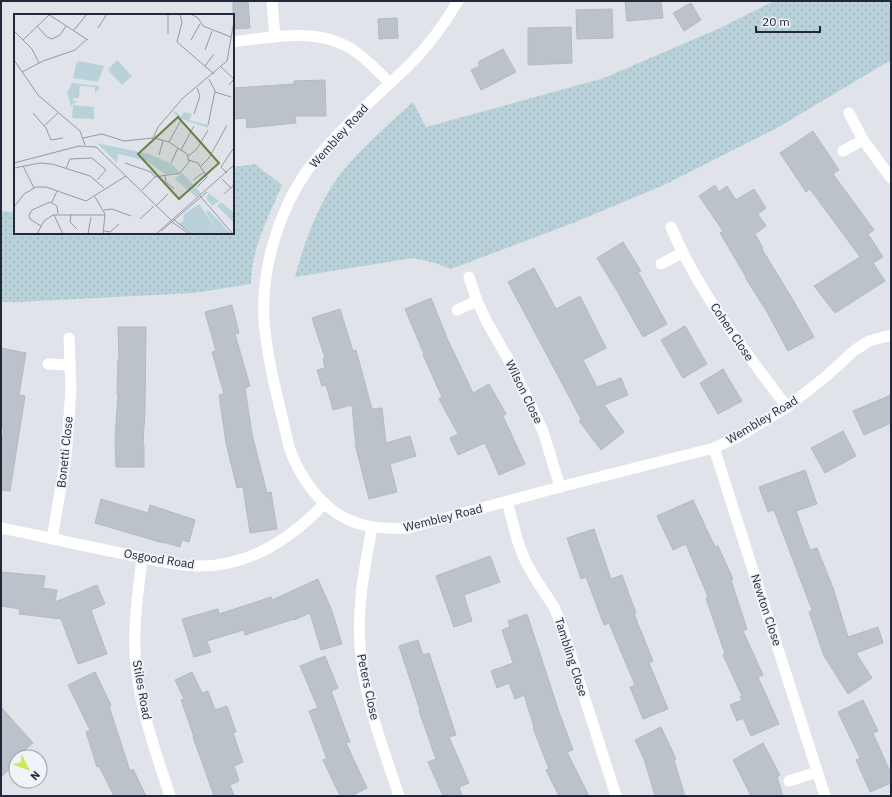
<svg xmlns="http://www.w3.org/2000/svg" width="892" height="797" font-family="'IBM Plex Sans',sans-serif">
	<style>
		.grass { fill: url(#grass-dots) }
		.building { fill: #bcc2ca; stroke: #b2bac3 }
		.lines { fill: none; stroke-linecap: round; stroke-linejoin: round }
		.minor { stroke: #fff; stroke-width: 11 }
		.labels { text-anchor: middle; stroke-width: 3.5; stroke-linejoin: round; paint-order: stroke }
		.street-label { font-size: 12px; fill: #212839; stroke: #f0f3f7 }
		.inset-road { fill: none; stroke: #9499a3; stroke-width: 1 }
		.view { fill: #6d8049; fill-opacity: 0.15; stroke: #6d8049; stroke-width: 2 }
		.inset-edge { fill: none; stroke: #212839; stroke-width: 2 }
	</style>
	<defs>
		<pattern id="grass-dots" width="8" height="8" patternUnits="userSpaceOnUse"><rect width="8" height="8" fill="#b9d2da"/><path d="M2 2h.1M6 6h.1" fill="none" stroke="#9fb4bc" stroke-width="1.8" stroke-linecap="round"/></pattern>
	</defs>
	<rect width="100%" height="100%" fill="#e0e4ea"/>
	<g class="grass">
		<path d="M774,1H891V60L777,128L664,185L573,223L451,269L435,263L413,258L295,277C303,247 314,216 330,189C352,155 384,129 413,102L426,127L604,78L718,29Z"/>
		<path d="M255,164L282,185C269,216 251,249 251,284L194,293L19,302H1V211L15,212V233H233V167Z"/>
	</g>
	<g class="building">
		<path d="M233,1H248L250,28L233,29Z"/>
		<path d="M625,1H661L663,18L627,21Z"/>
		<path d="M691,3L701,20L684,31L673,13Z"/>
		<path d="M612,9L613,38L577,39L576,10Z"/>
		<path d="M397,18L398,38L379,39L378,19Z"/>
		<path d="M571,27L572,63L528,65V28Z"/>
		<path d="M503,49L516,72L481,90L471,70L480,66L478,62Z"/>
		<path d="M325,80L326,116H295L296,123L247,128L246,118L233,119V88L294,84V81Z"/>
		<path d="M813,131L839,170L833,174L874,230L868,234L883,257L873,263L885,281L835,313L814,286L860,257L810,189L806,192L780,153Z"/>
		<path d="M715,185L719,192L727,186L736,200L754,189L766,208L758,214L766,226L755,234L763,248L762,249L793,300L814,337L788,351L767,312L745,277H746L720,233L723,231L699,196Z"/>
		<path d="M623,242L641,271L638,272L667,324L643,337L616,289L597,258Z"/>
		<path d="M534,268L556,309L580,296L606,348L583,360L597,387L621,378L628,395L604,405L624,432L601,450L579,421L581,419L508,282Z"/>
		<path d="M431,298L447,338L473,393L489,384L506,414L503,416L525,464L499,475L485,443L458,455L450,438L458,434L439,399L442,397L423,355L424,354L405,309Z"/>
		<path d="M232,305L239,333L235,334L250,386L245,388L252,434L267,493L271,492L277,529L250,533L243,487L237,488L226,443L219,395L224,394L212,352L216,351L205,312Z"/>
		<path d="M340,309L353,351L356,350L372,409L382,408L386,443L410,436L416,456L390,464L397,492L369,499L356,448L352,405L333,410L326,385L322,386L317,370L325,368L323,359L325,358L312,318Z"/>
		<path d="M685,326L707,364L683,378L661,340Z"/>
		<path d="M118,327H146L145,409L143,446H144V467H116L115,439L118,394H117L118,359H119Z"/>
		<path d="M1,348L26,353L19,395L25,396L10,491L1,490V447L4,429L1,428Z"/>
		<path d="M723,369L742,401L718,414L700,383Z"/>
		<path d="M891,395V423L864,435L853,411Z"/>
		<path d="M843,431L856,456L825,473L811,448Z"/>
		<path d="M805,470L817,504L796,511L810,550L817,548L833,588L848,637L878,627L883,643L856,653L872,678L848,694L824,656L809,612L812,610L774,510L768,512L759,487Z"/>
		<path d="M101,499L148,513L150,505L195,520L189,542L182,540L180,547L163,542V543L95,523Z"/>
		<path d="M693,500L715,547L718,546L733,579L731,580L747,629L743,631L763,675L758,677L779,724L751,736L743,718L737,721L730,705L742,700L740,697L742,696L723,655L725,654L706,598L708,597L686,544L673,550L657,516Z"/>
		<path d="M594,529L611,579L622,575L636,613L634,614L653,661L649,663L668,709L643,719L630,687L635,685L609,623L604,625L586,577L581,579L567,538Z"/>
		<path d="M490,556L500,582L464,595L472,621L454,627L436,576Z"/>
		<path d="M1,572L45,576L43,588L57,590L55,602L97,585L105,604L91,610L107,654L78,664L61,619L19,614L20,609L1,606Z"/>
		<path d="M318,579L332,611L342,644L321,650L310,613L294,620V619L245,635L244,630L207,641L211,652L194,657L182,619L218,609L219,614L271,597L272,600Z"/>
		<path d="M527,614L559,712L573,750L567,752L589,796H559L546,770L549,769L533,728L534,727L524,695L515,699L509,683L497,688L491,671L513,663L502,630L510,627L508,621Z"/>
		<path d="M418,640L423,655L429,653L456,735L449,737L469,783L459,787L462,796H443L428,762L436,759L419,711L420,710L399,646Z"/>
		<path d="M325,656L338,688L331,691L350,742L346,743L367,788L351,796H340L323,760L327,759L309,711L318,708L300,666Z"/>
		<path d="M95,672L111,705L109,706L130,771L133,769L146,796H114L99,766L97,767L86,732L90,730L68,685Z"/>
		<path d="M192,672L202,693L208,691L215,710L227,706L236,732L233,733L243,762L234,766L239,781L230,785L234,796H214L193,737H194L181,700L184,699L175,680Z"/>
		<path d="M863,700L878,731L873,733L891,774V783L870,792L856,760L860,758L838,712Z"/>
		<path d="M1,707L33,743L21,753L24,756L16,757V763L1,777Z"/>
		<path d="M661,727L676,759L674,760L685,796H655L644,759L635,740Z"/>
		<path d="M763,743L780,775L777,777L783,796H751L733,760Z"/>
	</g>
	<g class="lines">
		<g class="minor">
			<path d="M272,1L275,37"/>
			<path d="M458,1C446,21 433,40 417,57C398,77 377,94 358,114C341,131 324,149 309,168C279,209 261,269 264,320C267,363 280,405 289,447C299,477 323,511 354,522C371,529 390,529 408,528L560,487L714,448L741,435L787,407L824,378L855,350L869,341L891,335"/>
			<path d="M233,42C272,37 318,27 353,50C367,59 378,72 390,83"/>
			<path d="M849,113L863,140L891,178"/>
			<path d="M843,151L863,140"/>
			<path d="M671,227C699,293 744,350 787,407"/>
			<path d="M661,264L682,253"/>
			<path d="M469,277L477,301L487,322L512,366L543,431L560,487"/>
			<path d="M457,310L477,301"/>
			<path d="M48,364L70,365"/>
			<path d="M714,448L825,796"/>
			<path d="M507,501L517,539L524,558L533,575L554,607L561,624L616,796"/>
			<path d="M372,527C365,566 357,605 360,645C363,697 383,747 399,796"/>
			<path d="M1,528C41,536 80,545 120,553C145,558 170,565 195,566C247,568 291,539 325,503"/>
			<path d="M52,539L66,457L71,390L69,338"/>
			<path d="M142,558C138,596 131,635 137,673C142,715 157,756 170,796"/>
			<path d="M789,781L817,772"/>
		</g>
	</g>
	<g class="labels">
		<g class="street-label">
			<text transform="translate(339 136) rotate(-48)" y="4">Wembley Road</text>
			<text transform="translate(732 332) rotate(56)" y="4">Cohen Close</text>
			<text transform="translate(524 392) rotate(64)" y="4">Wilson Close</text>
			<text transform="translate(762 420) rotate(-31)" y="4">Wembley Road</text>
			<text transform="translate(65 452) rotate(-84)" y="4">Bonetti Close</text>
			<text transform="translate(443 518) rotate(-14)" y="4">Wembley Road</text>
			<text transform="translate(159 559) rotate(9)" y="4">Osgood Road</text>
			<text transform="translate(766 610) rotate(72)" y="4">Newton Close</text>
			<text transform="translate(571 657) rotate(72)" y="4">Tambling Close</text>
			<text transform="translate(368 687) rotate(78)" y="4">Peters Close</text>
			<text transform="translate(142 690) rotate(80)" y="4">Stiles Road</text>
		</g>
	</g>
	<g transform="translate(14 14)">
		<rect width="220" height="220" fill="#e0e4ea"/>
		<path d="M58,69L85,72V75L81,79V73L66,72L65,84H59V87H64L57,92L53,79ZM161,97L167,102L170,98L178,100L175,106L194,111V114L167,105L159,98ZM83,129L135,140L158,150L165,158L151,160L133,147L104,140L103,149ZM168,159L187,179L182,183L161,165ZM195,179L205,187L198,192L192,184ZM207,188L220,199V209L203,192ZM185,190L204,217L208,220L175,207L170,200Z" fill="#b9d2da"/>
		<path d="M194,196L207,209L217,220H208L204,217L192,198Z" fill="#b9d2da"/>
		<path d="M103,46L118,62L108,71L94,56ZM65,47L90,52L84,68L59,64L62,49ZM59,91L80,93V105L58,104ZM170,199L175,207L204,217L205,220H180L165,210L169,207Z" fill="#b9d2da"/>
		<path class="inset-road" d="M34,0L74,26M166,0L168,8L163,28L200,60M177,0L184,4L189,12L217,23M23,12L33,23L38,25L46,21L52,12M84,14L93,0M60,16L73,0M0,17L18,35L25,49M154,20V0M9,26L35,1M177,26L186,10M191,36L198,17M0,46L24,81L66,117L71,131M191,52L200,40M207,53L220,65L215,71M8,58L29,47L61,36L73,25M201,78L217,83M19,99L32,114L37,126L49,124M180,100L186,82L183,74M194,111L201,77L195,65M30,112L44,99M69,124L88,120L110,127L139,124L144,113L169,84L213,47L220,7M155,128L167,106M167,136L180,112M145,141L149,127M174,142L183,135L194,116M175,146L184,149L193,163L183,173M0,149L65,132L82,133L158,207M111,149L137,158L141,163M157,149L164,134M9,152L20,174M187,152L195,144L213,111M0,154L26,149L38,150L76,162L90,174M52,154L56,145L78,144L92,156L83,166M213,159L207,153L219,135M151,162L152,168L160,175M208,165L217,174M179,166L190,158M128,176L141,163L166,159L175,148L173,140L155,128L140,124M210,180L220,171M186,182L219,220M81,183L91,200L89,220M38,188L43,177M142,192L154,180M0,193L10,180L22,173H32L72,187L112,162M90,196L98,195L117,202M57,200L56,208L63,215M40,201L49,220M126,205L140,192M160,206L178,220M158,208L175,220M27,212L16,205L15,201L18,196L36,188L43,192L44,200M90,217L96,218L105,210M147,217L193,178M23,220L30,207L39,201H91M74,220L77,203M142,220L220,151"/>
		<path class="view" d="M164,103L205,149L165,185L124,140Z"/>
		<rect width="220" height="220" class="inset-edge"/>
	</g>
	<rect width="892" height="797" fill="none" stroke="#212839" stroke-width="4"/>
	<g transform="translate(28 769) rotate(132)"><circle r="19" fill="#f0f3f7" stroke="#9da2ab"/>
	<path d="M0-3L7 15L0 10L-7 15Z" fill="#caeb5c"/>
	<text y="-6" font-size="11" font-weight="bold" text-anchor="middle" fill="#212839">N</text>
	</g>
	<path d="M756 26v6h64v-6" fill="none" stroke="#212839" stroke-width="2"/>
	<text x="762" y="26" font-size="12" fill="#212839" stroke="#f0f3f7" stroke-width="3" paint-order="stroke">20 m</text>
</svg>
